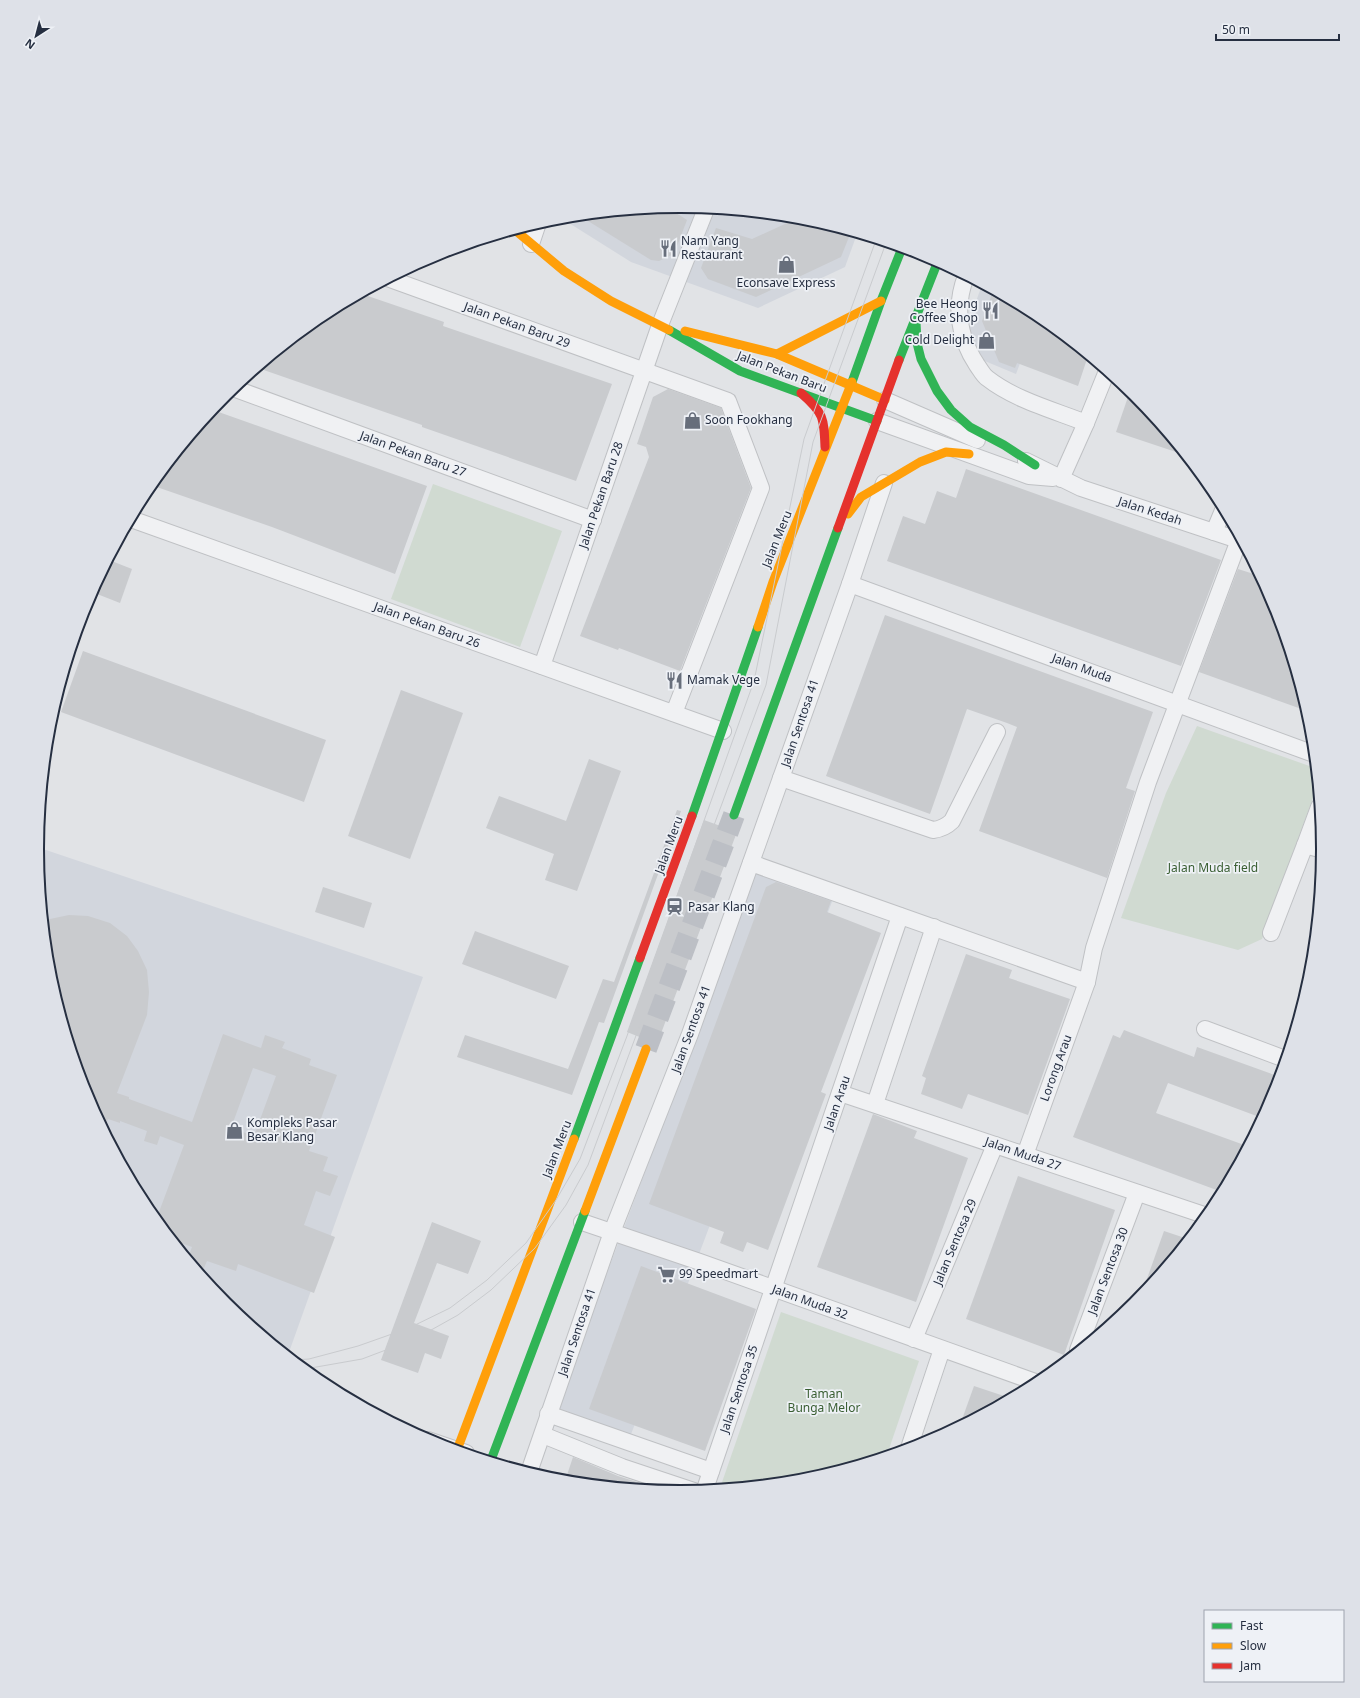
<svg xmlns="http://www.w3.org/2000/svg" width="1360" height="1698" font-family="'Noto Sans',sans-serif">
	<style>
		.built { fill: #d2d6dd }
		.green { fill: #d0dad1 }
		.building { fill: #c9cbce; fill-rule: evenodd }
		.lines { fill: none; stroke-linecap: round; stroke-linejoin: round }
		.highway-tunnel { stroke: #bcbfc5; stroke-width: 22; stroke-dasharray: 22 11; stroke-linecap: butt }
		.street-casing { stroke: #bfc1c4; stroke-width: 18 }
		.street { stroke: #f0f1f3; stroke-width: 16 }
		.fast { stroke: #30b455; stroke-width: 9 }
		.slow { stroke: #ff9f0a; stroke-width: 9 }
		.jam { stroke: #e5322d; stroke-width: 9 }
		.tram { stroke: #c9cbce; stroke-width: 1 }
		.labels { text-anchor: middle; stroke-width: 3.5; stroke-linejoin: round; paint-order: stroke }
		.poi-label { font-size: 12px; fill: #262f41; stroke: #eef1f6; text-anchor: start }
		.street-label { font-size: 12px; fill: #262f41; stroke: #eef1f6 }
		.park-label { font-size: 12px; fill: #395e32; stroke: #eef1f6 }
		.rim { fill: none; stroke: #262f41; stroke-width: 2 }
	</style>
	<rect width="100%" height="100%" fill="#e1e3e6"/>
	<g class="built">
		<path d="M680,206L806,218L857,234L845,267L758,308L631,262L561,218Z"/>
		<path d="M982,285L1038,315L1016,374L980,359L967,326Z"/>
		<path d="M37,847L423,977L288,1355L225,1304L145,1206L86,1095L49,974Z"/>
		<path d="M754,872L833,899L630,1437L555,1411L698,1031Z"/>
	</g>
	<g class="green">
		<path d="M433,484L562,531L520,647L391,599Z"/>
		<path d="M1197,726L1315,768L1317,787L1262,939L1238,950L1121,918L1166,793Z"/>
		<path d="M781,1312L919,1361L887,1455L805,1480L720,1488Z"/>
	</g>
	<g class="building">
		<path d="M667,207L687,220L674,254L659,261L651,260L580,216Z"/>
		<path d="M798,218H806L851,232L841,257L756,297L708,279L701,268L716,228L752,239Z"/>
		<path d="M993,291L1037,314L1088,356L1078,386L1017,363L1015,368L999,362L982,321Z"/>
		<path d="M362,294L444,322L443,326L612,384L576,481L422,427V425L258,368L323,314Z"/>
		<path d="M668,389L721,408L751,488L680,671L619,648L618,650L580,636L649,457L646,447L637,444L653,397Z"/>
		<path d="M1130,391L1135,394L1185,455L1116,432Z"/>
		<path d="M213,410L427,486L395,574L272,527L151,485Z"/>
		<path d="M966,469L1221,560L1181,666L887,561L903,516L925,524L937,491L956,498Z"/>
		<path d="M109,560L132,569L120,603L92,592Z"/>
		<path d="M1238,569L1260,576L1274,603L1307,711L1199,672Z"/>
		<path d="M885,615L1153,712L1126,788L1135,791L1107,878L979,831L1017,727L1007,723L967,709L930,814L826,776Z"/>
		<path d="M83,651L326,740L304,802L61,712Z"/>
		<path d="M401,690L463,713L410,859L348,836Z"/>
		<path d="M589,759L621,771L577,891L545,880L554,854L486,828L499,796L566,821Z"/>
		<path d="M677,810L681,811L604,1023L599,1022L572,1095L457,1057L465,1035L568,1069L603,979L614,982Z"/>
		<path d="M704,820L737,832L657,1044L651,1037L642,1038L627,1032Z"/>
		<path d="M776,882L831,901L827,912L881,933L821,1092L826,1094L768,1250L747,1242L743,1252L720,1243L724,1232L649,1204L766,887Z"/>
		<path d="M323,887L372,903L364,928L315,912Z"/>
		<path d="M69,915L88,916L110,923L127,936L138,951L147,970L149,992L147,1015L117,1093L129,1097V1099L192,1122L223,1034L261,1048L265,1035L285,1042L282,1048L311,1059L309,1065L337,1075L309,1151L328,1157L323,1171L338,1176L330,1196L316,1191L304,1225L335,1237L314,1293L238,1264L236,1271L207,1261L204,1268L193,1264L188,1258L192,1247L173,1240L156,1220L184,1145L160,1136L157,1145L144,1141L147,1131L120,1121V1123L108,1119L104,1129L86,1095L49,974L44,922L50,919ZM253,1068L276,1076L254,1136L231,1128Z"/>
		<path d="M475,931L569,966L556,999L462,964Z"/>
		<path d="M966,954L1012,970L1009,978L1070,999L1028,1115L968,1094L962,1109L921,1094L926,1078L922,1076Z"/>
		<path d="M1124,1030L1194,1057L1197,1047L1280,1077L1274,1095L1262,1118L1168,1083L1156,1113L1247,1146L1222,1192L1073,1137L1113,1035L1120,1038Z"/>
		<path d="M873,1114L917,1131L914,1138L968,1158L916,1302L817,1267Z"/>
		<path d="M1018,1176L1115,1210L1064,1355L966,1319Z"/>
		<path d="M432,1222L481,1241L468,1274L437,1263L414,1323L449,1336L441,1359L425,1353L418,1373L381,1360Z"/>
		<path d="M1164,1231L1188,1239L1145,1291L1143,1290Z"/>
		<path d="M641,1266L756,1309L705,1451L589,1409Z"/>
		<path d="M974,1386L1010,1398L960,1425Z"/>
		<path d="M573,1457L618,1476L662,1490L565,1481Z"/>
	</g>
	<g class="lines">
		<path class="highway-tunnel" d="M646,1049L734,815"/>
		<defs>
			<g id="street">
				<path d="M531,244L538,223"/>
				<path d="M966,276C954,307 959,338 977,365C980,369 983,375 987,378C1015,400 1053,410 1086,423"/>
				<path d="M390,279L728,401L761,488L674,713"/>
				<path d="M233,388L593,520"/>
				<path d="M885,400L977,440"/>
				<path d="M877,421L1029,476L1053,478"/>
				<path d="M1026,461L1081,488L1241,541"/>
				<path d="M1061,479L1086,423L1107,371"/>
				<path d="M131,519L723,731"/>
				<path d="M1214,532L1224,508"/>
				<path d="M850,584L1314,754"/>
				<path d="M542,666L660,325L706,209"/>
				<path d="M781,778L933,830C941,829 947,826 952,821L997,732"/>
				<path d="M1319,807L1305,845L1323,850"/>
				<path d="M751,863L1087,982"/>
				<path d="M1271,933L1305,845"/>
				<path d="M1205,1029L1285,1059"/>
				<path d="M840,1093L1207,1216"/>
				<path d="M875,1104L934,927"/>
				<path d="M1025,1155L1087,982L1094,948L1148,782L1239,540"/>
				<path d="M582,1222L700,1262L1038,1383"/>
				<path d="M914,1339L995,1145"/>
				<path d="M1078,1350L1137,1193"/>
				<path d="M548,1414L711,1471"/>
				<path d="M543,1435L622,1467L694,1491"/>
				<path d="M428,1440L466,1453"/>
				<path d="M909,1448L942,1349"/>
				<path d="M529,1472L612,1232L690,1034L850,584L884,483"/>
				<path d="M705,1489L900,916"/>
			</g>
		</defs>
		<use href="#street" class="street-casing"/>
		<use href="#street" class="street"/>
		<g class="fast">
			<path d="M916,322L917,343L921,359L937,391L951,410L970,427L1004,445L1035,465"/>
			<path d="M669,330L740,371L877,421"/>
			<path d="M899,360L938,261"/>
			<path d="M852,382L881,301L902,248"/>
			<path d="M734,815L838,528"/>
			<path d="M692,816L758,627"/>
			<path d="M574,1139L640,958"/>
			<path d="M491,1460L585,1211"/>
		</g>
		<g class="slow">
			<path d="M515,230L564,271L611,301L669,330"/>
			<path d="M685,331L777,354L885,400"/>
			<path d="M777,354L881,301"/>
			<path d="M848,514L861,497L920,462L946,452L969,454"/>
			<path d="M758,627L773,582L852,382"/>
			<path d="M585,1211L646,1049"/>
			<path d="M457,1450L574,1139"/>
		</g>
		<g class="jam">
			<path d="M801,393C824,413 824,418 825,447"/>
			<path d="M838,528L899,360"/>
			<path d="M640,958L692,816"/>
		</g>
		<g class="tram">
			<path d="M294,1360L309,1359L358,1346L409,1328L450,1308L487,1280L526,1243L556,1200L580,1159L627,1036L754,681L804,439L876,240"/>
			<path d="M305,1369L362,1359L415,1339L458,1315L491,1290L535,1248L566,1205L588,1165L766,685L813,442L886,243"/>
		</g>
	</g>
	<defs>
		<symbol id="restaurant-bare" viewBox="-9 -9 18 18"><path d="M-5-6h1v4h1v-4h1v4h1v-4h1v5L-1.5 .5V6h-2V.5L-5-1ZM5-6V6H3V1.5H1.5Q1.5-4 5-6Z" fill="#676e7b" stroke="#eef1f6" stroke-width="2.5" paint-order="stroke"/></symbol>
		<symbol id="shop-bare" viewBox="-9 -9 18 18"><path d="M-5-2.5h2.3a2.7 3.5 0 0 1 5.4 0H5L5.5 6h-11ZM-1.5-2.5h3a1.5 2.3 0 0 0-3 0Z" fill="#676e7b" stroke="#eef1f6" stroke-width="2.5" paint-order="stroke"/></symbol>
		<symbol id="station-bare" viewBox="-9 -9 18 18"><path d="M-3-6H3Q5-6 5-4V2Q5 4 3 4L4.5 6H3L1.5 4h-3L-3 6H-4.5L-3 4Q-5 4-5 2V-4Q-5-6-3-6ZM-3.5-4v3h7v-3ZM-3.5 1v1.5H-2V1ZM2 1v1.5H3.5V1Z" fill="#676e7b" stroke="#eef1f6" stroke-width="2.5" paint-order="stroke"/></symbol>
		<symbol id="supermarket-bare" viewBox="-9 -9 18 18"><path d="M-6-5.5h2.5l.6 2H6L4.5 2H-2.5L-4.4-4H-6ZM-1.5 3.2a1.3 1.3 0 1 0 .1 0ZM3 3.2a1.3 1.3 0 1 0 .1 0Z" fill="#676e7b" stroke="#eef1f6" stroke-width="2.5" paint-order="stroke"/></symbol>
	</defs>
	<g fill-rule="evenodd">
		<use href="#restaurant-bare" x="656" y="236" width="25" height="25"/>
		<use href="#shop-bare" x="774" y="252" width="25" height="25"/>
		<use href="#restaurant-bare" x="978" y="298" width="25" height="25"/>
		<use href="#shop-bare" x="974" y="328" width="25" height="25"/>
		<use href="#shop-bare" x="680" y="408" width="25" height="25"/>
		<use href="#restaurant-bare" x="662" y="668" width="25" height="25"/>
		<use href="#station-bare" x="662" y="894" width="25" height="25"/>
		<use href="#shop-bare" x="222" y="1118" width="25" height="25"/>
		<use href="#supermarket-bare" x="654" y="1262" width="25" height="25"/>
	</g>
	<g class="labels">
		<g class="poi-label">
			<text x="681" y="245">Nam Yang<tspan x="681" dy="14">Restaurant</tspan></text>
			<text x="786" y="287" text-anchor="middle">Econsave Express</text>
			<text x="978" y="308" text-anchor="end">Bee Heong<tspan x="978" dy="14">Coffee Shop</tspan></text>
			<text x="974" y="344" text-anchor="end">Cold Delight</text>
			<text x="705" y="424">Soon Fookhang</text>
			<text x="687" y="684">Mamak Vege</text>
			<text x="688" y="911">Pasar Klang</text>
			<text x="247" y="1127">Kompleks Pasar<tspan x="247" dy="14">Besar Klang</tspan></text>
			<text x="679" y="1278">99 Speedmart</text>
		</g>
		<g class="street-label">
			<text transform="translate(517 325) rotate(20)" y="4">Jalan Pekan Baru 29</text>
			<text transform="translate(782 372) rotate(21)" y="4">Jalan Pekan Baru</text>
			<text transform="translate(413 454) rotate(20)" y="4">Jalan Pekan Baru 27</text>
			<text transform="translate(601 495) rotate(-71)" y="4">Jalan Pekan Baru 28</text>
			<text transform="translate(1150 511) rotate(18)" y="4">Jalan Kedah</text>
			<text transform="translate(777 539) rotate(-68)" y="4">Jalan Meru</text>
			<text transform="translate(427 625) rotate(20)" y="4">Jalan Pekan Baru 26</text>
			<text transform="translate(1082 668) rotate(20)" y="4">Jalan Muda</text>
			<text transform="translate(800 723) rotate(-71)" y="4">Jalan Sentosa 41</text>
			<text transform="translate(669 845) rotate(-70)" y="4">Jalan Meru</text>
			<text transform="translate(691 1029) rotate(-70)" y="4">Jalan Sentosa 41</text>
			<text transform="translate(1056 1068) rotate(-70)" y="4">Lorong Arau</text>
			<text transform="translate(837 1103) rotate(-71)" y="4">Jalan Arau</text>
			<text transform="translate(557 1149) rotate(-69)" y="4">Jalan Meru</text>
			<text transform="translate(1023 1154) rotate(19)" y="4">Jalan Muda 27</text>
			<text transform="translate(955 1242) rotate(-67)" y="4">Jalan Sentosa 29</text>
			<text transform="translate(1108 1271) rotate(-69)" y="4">Jalan Sentosa 30</text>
			<text transform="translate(810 1302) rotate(20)" y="4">Jalan Muda 32</text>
			<text transform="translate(577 1332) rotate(-71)" y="4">Jalan Sentosa 41</text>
			<text transform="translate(739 1389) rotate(-71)" y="4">Jalan Sentosa 35</text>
		</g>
		<g class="park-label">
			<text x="1213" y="872">Jalan Muda field</text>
			<text x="824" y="1398">Taman<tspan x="824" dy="14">Bunga Melor</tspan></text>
		</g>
	</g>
	<path d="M0 0H1360V1698H0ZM44 849a636 636 0 1 1 1272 0a636 636 0 1 1-1272 0Z" fill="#dee1e8" fill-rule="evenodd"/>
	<path class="rim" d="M44 849a636 636 0 1 1 1272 0a636 636 0 1 1-1272 0Z"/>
	<rect x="1204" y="1610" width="140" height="72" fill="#eef1f6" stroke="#9ea3ae"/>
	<rect x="1212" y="1623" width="20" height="6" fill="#30b455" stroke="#9ea3ae"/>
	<text x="1240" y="1630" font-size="12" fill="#262f41">Fast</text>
	<rect x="1212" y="1643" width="20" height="6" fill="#ff9f0a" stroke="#9ea3ae"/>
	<text x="1240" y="1650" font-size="12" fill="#262f41">Slow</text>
	<rect x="1212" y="1663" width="20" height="6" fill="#e5322d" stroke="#9ea3ae"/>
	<text x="1240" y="1670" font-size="12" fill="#262f41">Jam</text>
	<g transform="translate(36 36) rotate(216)" stroke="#eef1f6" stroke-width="3" paint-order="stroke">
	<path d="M0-3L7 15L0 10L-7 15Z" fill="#262f41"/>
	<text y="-6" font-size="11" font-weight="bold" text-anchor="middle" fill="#262f41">N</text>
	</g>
	<path d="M1216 34v6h123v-6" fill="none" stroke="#262f41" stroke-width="2"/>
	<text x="1222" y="34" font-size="12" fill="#262f41" stroke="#eef1f6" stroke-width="3" paint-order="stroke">50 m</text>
</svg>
